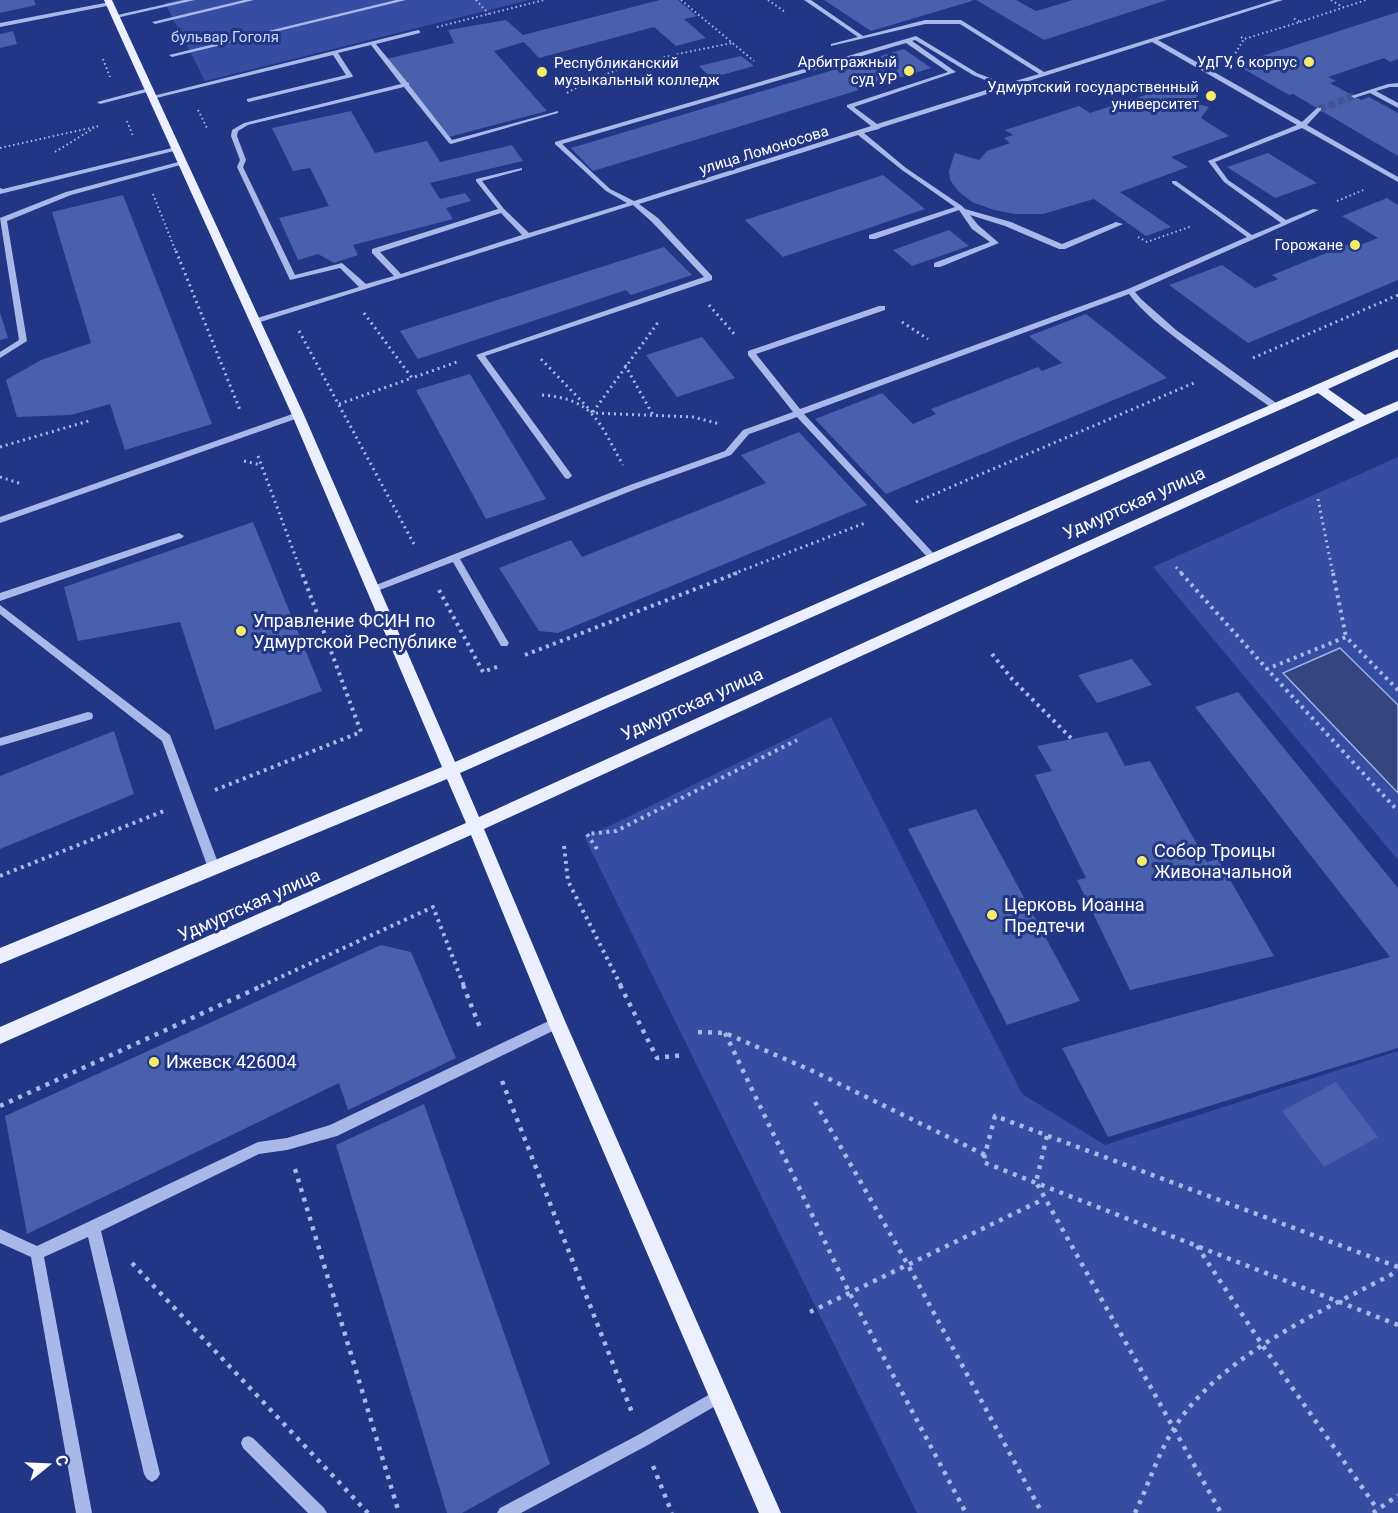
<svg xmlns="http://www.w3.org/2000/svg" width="1398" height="1513" font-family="Roboto,sans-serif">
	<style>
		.green { fill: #354ea1 }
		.water { fill: #364580; stroke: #9db0ea; stroke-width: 1.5 }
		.building { fill: #4960ac }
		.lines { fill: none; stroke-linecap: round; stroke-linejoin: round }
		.minor-tunnel { stroke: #425496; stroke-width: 7; stroke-dasharray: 7 3; stroke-linecap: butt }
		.path-far3 { stroke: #a9b8e9; stroke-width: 2; stroke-dasharray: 1.5 3; stroke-linecap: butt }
		.path-far2 { stroke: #a9b8e9; stroke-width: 3; stroke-dasharray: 2 4; stroke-linecap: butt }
		.path-far1 { stroke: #a9b8e9; stroke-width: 4; stroke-dasharray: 3 4.5; stroke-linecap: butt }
		.path { stroke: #a9b8e9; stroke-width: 4.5; stroke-dasharray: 4 6; stroke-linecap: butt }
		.minor { fill: #a9b8e9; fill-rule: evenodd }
		.major { fill: #eceffe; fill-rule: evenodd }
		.poi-dot { fill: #f6ec6a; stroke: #213684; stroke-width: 2 }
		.labels { text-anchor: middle; stroke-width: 6; stroke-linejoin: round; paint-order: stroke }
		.far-park-label { font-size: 15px; fill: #cdd7f7; stroke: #213684 }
		.far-poi-label { font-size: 15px; fill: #fff; stroke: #213684; text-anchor: end }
		.far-street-label { font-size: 15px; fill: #fff; stroke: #213684 }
		.street-label { font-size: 18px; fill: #fff; stroke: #213684 }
		.poi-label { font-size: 18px; fill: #fff; stroke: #213684; text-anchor: start }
	</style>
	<rect width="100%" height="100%" fill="#213684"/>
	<g class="green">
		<path d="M178,0H529L205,81L165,3Z"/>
		<path d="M1398,457V860L1153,567Z"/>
		<path d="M831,717L1022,1094L1105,1145L1398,1051V1513H917L585,838Z"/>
	</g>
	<path class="water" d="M1340,648L1398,705V793L1283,673Z"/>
	<g class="building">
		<path d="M0,0H34L36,5L0,13Z"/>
		<path d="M660,0H678L697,16L684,19L706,38L676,46L654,27L539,58L524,42L494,51L547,111L449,137L386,59L454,43L448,30L506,20L523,35Z"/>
		<path d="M824,0H972V1L871,31Z"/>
		<path d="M976,0H1016L1036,11L1073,0H1167L1044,40Z"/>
		<path d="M1398,12V59L1390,62L1384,58L1328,77L1336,81L1330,83L1361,100L1369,97L1398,113V156L1293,94L1289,95L1242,68L1243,62Z"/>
		<path d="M13,31L17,44L0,48V34Z"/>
		<path d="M904,49L931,68L593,171L571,148Z"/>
		<path d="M741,56L754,66L711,78L699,66Z"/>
		<path d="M1176,85L1199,94L1192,102L1209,107L1201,118L1229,136L1171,157L1188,167L1120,192L1171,227L1146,236L1094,199L1043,214H1015L994,210L972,202L958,191L950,180L949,171L955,153L979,160L987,151L1010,143L1004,138L1013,135L1005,130L1079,106L1090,113Z"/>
		<path d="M351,111L375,153L427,141L440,162L512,145L523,161L430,183L440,199L465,193L471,201L446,208L453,219L353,245L358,255L334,263L318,254L298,260L279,218L329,206L310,168L293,171L272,128Z"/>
		<path d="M1268,153L1317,183L1275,198L1227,167Z"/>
		<path d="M883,175L925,209L783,257L745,220Z"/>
		<path d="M123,195L212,424L125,450L110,404L71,415L17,417L6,380L41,360L91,343L52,212Z"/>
		<path d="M1387,198L1398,205V280L1248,343L1169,285L1222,265L1255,288L1278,279L1272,275L1354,242L1360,245L1378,238L1342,216Z"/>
		<path d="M949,230L969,246L912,266L893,250Z"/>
		<path d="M664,247L692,275L631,295L626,290L418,359L400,331Z"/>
		<path d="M0,312L8,338L0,340Z"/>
		<path d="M1086,314L1167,378L886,494L815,419L882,393L913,424L936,414L931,409L1038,367L1042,371L1062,363L1029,336Z"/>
		<path d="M702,337L735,378L677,397L646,355Z"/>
		<path d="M470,374L546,499L486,519L416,390Z"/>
		<path d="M799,432L867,505L558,633L539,631L499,568L571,540L582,557L766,483L741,455Z"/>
		<path d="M253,522L322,691L215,730L180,622L78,641L64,587Z"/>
		<path d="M1132,659L1152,685L1097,703L1078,675Z"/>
		<path d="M1238,692L1398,888V1048L1108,1137L1062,1048L1390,957L1195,707Z"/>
		<path d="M114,731L134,794L0,849V776Z"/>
		<path d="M1107,732L1125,766L1150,761L1207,862L1218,859L1274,956L1130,990L1077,880L1086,878L1035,775L1052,771L1037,746Z"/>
		<path d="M976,809L1080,1001L1007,1025L908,829Z"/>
		<path d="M381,945L411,952L456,1058L348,1110L339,1083L27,1234L5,1116Z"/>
		<path d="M1336,1082L1378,1137L1324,1167L1282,1111Z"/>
		<path d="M424,1104L550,1464L462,1513H447L336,1145Z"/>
	</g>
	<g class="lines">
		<path class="minor-tunnel" d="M1319,109L1354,96"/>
		<g class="path-far3">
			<path d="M476,0L489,14"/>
			<path d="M681,0L754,61"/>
			<path d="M768,0L785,12"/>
			<path d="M1331,0L1343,7"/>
			<path d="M1300,22L1366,0"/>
			<path d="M437,27L544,0"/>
			<path d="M1241,37L1244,39L1300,22L1293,18"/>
			<path d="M1233,57L1244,39"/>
			<path d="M103,59L110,77"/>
			<path d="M567,93C618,63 675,55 732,43"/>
			<path d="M198,110L208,130"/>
			<path d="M127,121L133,136"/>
			<path d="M0,148L99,126"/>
			<path d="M55,152L94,128"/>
			<path d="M153,194L176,252"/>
			<path d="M1337,201L1366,189"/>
			<path d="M1138,237L1147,242L1192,226"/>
		</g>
		<g class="path-far2">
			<path d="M176,251L240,410"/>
			<path d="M709,305L736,336"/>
			<path d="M364,313L412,378L457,362"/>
			<path d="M902,322L928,339"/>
			<path d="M299,331L415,546"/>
			<path d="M1253,358L1398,295"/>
			<path d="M541,359L593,413L693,417L720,424"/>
			<path d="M625,365L653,415"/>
			<path d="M542,395C595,399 599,423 623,465"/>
			<path d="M339,404L412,378"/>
			<path d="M593,412L659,321"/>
			<path d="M0,447L92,420"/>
			<path d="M258,456L302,574"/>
			<path d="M244,461L261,465"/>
			<path d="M0,477L22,484"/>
			<path d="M1318,499L1333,574"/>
			<path d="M916,502L1196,382"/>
			<path d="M1176,567L1182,574"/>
			<path d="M733,574L865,523"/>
		</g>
		<g class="path-far1">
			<path d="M1181,573L1267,669"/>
			<path d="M1333,573L1346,637"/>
			<path d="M439,590L483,672L499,666"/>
			<path d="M992,654L1012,679L1072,739"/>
			<path d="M525,655L737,573"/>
			<path d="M1398,690L1346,637L1267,669L1398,811"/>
			<path d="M215,790L361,732L302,573"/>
			<path d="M564,846L568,881L621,986"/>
			<path d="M597,849L587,834L616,831L797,740"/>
			<path d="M0,876L164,811"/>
			<path d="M261,986L433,907L464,986"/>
		</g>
		<g class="path">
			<path d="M463,985L481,1030"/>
			<path d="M620,985L657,1058L683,1055"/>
			<path d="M698,1032L725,1033L815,1072L985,1155"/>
			<path d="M725,1033L849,1292L966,1513"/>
			<path d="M502,1081L633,1415"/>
			<path d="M815,1102L908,1265L1042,1513"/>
			<path d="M0,1106L264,985"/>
			<path d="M1047,1136L1036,1182L1221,1513"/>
			<path d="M295,1169L399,1513"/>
			<path d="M1197,1246L1263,1346L1378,1510"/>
			<path d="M132,1263L368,1513"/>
			<path d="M1398,1267L995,1116L983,1162L1398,1325"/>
			<path d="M810,1312L1044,1199"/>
			<path d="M653,1466L672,1513"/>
			<path d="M1135,1513C1148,1486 1157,1456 1173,1430C1219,1355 1323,1311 1398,1271"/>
			<path d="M1373,1513L1398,1495"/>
		</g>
		<g class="minor">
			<path d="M184,0H195L116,18L113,16Z"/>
			<path d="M244,0H254L155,24L152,22Z"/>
			<path d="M396,0H406L172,57L169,55Z"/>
			<path d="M804,0H811L863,36L925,20H961L1044,72L1274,0H1283L1158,40L1302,122L1317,108H1321V110L1307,125L1398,177V182L1302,128L1215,162L1228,180L1286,220L1313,209L1319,210L1135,292L1141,299L1176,330L1279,405V409H1273C1242,387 1211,365 1181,342C1163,328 1143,313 1129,294L804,414L936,556L938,558L936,560H930L797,417L749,434L731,455L636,489L460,559L507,640L509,643L507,646H501L453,562L377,591H371L369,589L371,587L630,485L725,451L743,430L793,412L748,355V351L879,306H885V310L756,354L800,409L1128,289L1247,237L1172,183V181H1176L1252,235L1281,223L1224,182L1208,161L1297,125L1152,42L880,128L879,129L864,133L906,168L962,206L965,209L1011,222L1062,244L1116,222L1123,224L1065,249H1059L1005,226L970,215L978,225L999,243L940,267H934V263L990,242L972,229L959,210L875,239H869V235L955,207L902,170L858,135L639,204L658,218L712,276V280L485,356L571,474L572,476L568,479L565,478L476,355L704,277L652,222L633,205L254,324H251V320L359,287L340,268L290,280L237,167L240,160L231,136L232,130L244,123L401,84L371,45L338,53L353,76L352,77L249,102L247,101V99L346,75L333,55L152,99L149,97L418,30L420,31V33L376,44L407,82L409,83V85L452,140L558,111V113L451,144L449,143L404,87L248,125L238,131L237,136L246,160L243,167L295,275L342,263L366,284L394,276L372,253V249L498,209L476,181V179L522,168V170L482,181L504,209L529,233L627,203L606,191L555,144V142L916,36L977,73L1005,84L1039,74L960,24H925L831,46V44L858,37ZM915,40L973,75L999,86L877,124L854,107L956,72L912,41ZM906,43L948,72L847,105V107L871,126L634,201L610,189L562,144ZM501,213L522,235L401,274L380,252Z"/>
			<path d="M110,2L113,4L112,5L0,27V23Z"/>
			<path d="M1398,83V87H1390L1376,91L1398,103V108L1370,93L1354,98L1351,96L1388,84Z"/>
			<path d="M149,88L151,89V91L100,104L97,102Z"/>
			<path d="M176,147L178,148V150L0,194V188L3,189Z"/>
			<path d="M182,161L184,162V164L71,195L7,221L27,341L0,358V352L19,340L0,218L66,192Z"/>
			<path d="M298,412L302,415L301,417L0,523V517Z"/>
			<path d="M179,533L184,536L182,538L0,601V593Z"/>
			<path d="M0,605L170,735L220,868L218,872L214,873L210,872L208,868L162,741L0,614Z"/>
			<path d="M88,712L92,713L93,716L92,719L0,746V738Z"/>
			<path d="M557,1017L561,1019L563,1023L561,1027L337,1136L287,1150L259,1154L101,1231L160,1474L157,1479L152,1482L147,1479L144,1474L88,1237L44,1257L92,1513H76L31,1257L0,1243V1229L37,1246L258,1142L287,1138L330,1125Z"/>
			<path d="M719,1389L724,1391L726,1396L724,1401L648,1445L521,1513H497L500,1508L638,1435Z"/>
			<path d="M248,1436L253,1438L324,1508L327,1513H308L243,1448L241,1443L243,1438Z"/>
		</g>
		<path class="major" d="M104,0H112L304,415L455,762L1398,349V357L1328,389L1365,415L1398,401V410L484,829L565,1021L781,1513H759L548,1023L471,835L0,1044V1027L466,823L447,779L0,964V948L442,767L292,415ZM1318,393L1355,420L479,817L460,773Z"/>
	</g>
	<g class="poi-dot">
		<circle cx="1309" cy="62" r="6"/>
		<circle cx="909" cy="71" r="6"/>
		<circle cx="542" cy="72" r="6"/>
		<circle cx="1211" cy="96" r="6"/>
		<circle cx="1355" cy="245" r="6"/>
		<circle cx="241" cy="631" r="6"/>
		<circle cx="1142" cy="861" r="6"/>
		<circle cx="992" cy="915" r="6"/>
		<circle cx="154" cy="1062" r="6"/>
	</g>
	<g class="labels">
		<g class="far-park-label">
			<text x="225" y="42">бульвар Гоголя</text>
		</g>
		<g class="far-poi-label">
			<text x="897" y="67">Арбитражный<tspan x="897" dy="17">суд УР</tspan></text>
			<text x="1297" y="67">УдГУ, 6 корпус</text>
			<text x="554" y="68" text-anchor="start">Республиканский<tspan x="554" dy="17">музыкальный колледж</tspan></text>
			<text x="1199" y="92">Удмуртский государственный<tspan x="1199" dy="17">университет</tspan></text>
			<text x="1343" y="250">Горожане</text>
		</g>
		<g class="far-street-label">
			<text transform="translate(764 150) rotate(-17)" y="5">улица Ломоносова</text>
		</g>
		<g class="street-label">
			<text transform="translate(1134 503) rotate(-24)" y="6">Удмуртская улица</text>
			<text transform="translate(692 704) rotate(-24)" y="6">Удмуртская улица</text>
			<text transform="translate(249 905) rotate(-24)" y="6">Удмуртская улица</text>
		</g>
		<g class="poi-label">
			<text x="253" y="627">Управление ФСИН по<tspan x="253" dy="21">Удмуртской Республике</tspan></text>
			<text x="1154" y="857">Собор Троицы<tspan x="1154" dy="21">Живоначальной</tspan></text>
			<text x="1004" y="911">Церковь Иоанна<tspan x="1004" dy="21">Предтечи</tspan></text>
			<text x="166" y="1068">Ижевск 426004</text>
		</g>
	</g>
	<g transform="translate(48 1465) rotate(72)" stroke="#213684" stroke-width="4.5" paint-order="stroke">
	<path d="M0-4.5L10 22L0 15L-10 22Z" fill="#ffffff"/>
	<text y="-9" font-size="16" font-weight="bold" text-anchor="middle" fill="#ffffff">С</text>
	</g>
</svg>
